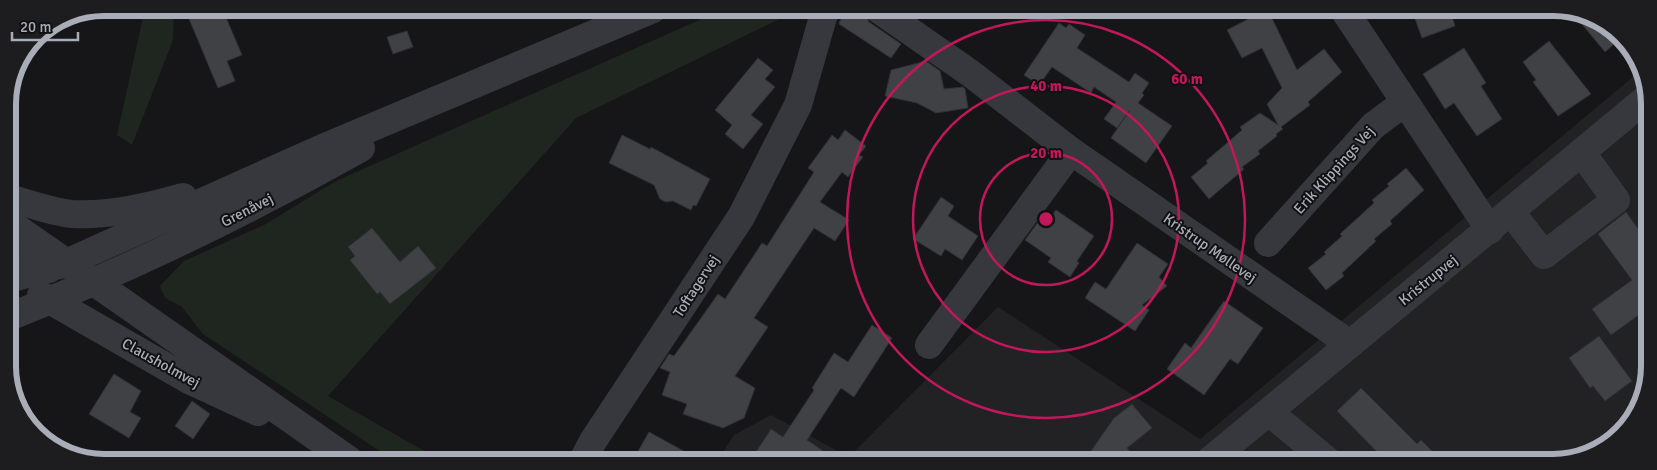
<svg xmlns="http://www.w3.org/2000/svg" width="1657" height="470" font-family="Signika,sans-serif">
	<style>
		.built { fill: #222225 }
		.green { fill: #1e261f }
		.building { fill: #404145; stroke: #303034 }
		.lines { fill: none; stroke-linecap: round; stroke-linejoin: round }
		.minor { stroke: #37383d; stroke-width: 28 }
		.ring { fill: none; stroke: #c2185b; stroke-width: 2.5 }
		.labels { text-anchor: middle; stroke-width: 4; stroke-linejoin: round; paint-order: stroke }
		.street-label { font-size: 15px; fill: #a8adb8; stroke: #111113 }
		.rim { fill: none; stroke: #a8adb8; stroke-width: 6 }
		.centre { fill: #c2185b; stroke: #111113; stroke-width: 2.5 }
		.ring-label { font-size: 15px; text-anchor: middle; font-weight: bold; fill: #c2185b; stroke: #111113; stroke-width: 4; stroke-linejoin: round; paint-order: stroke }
	</style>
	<rect width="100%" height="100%" fill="#161618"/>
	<path class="built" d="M1640,71L1648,85L1646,391L1616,439L1559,462L717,461L734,435L771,415L849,457L998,307L1200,439Z"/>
	<g class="green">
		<path d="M145,8H174L173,40L132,145L117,135Z"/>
		<path d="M724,9H800L576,118L328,396L440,460H393L203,334L181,306L165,298L160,286L184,261L264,225L336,181Z"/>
	</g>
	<g class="building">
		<path d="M202,8H222L242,55L227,61L235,81L218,88L187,14Z"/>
		<path d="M844,9H863L869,22L901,44L891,58L839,24Z"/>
		<path d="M1266,10H1268L1297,70L1324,49L1342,72L1308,102L1310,105L1281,127L1283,129L1276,134L1277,136L1258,151L1260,154L1242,167L1244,169L1209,199L1191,177L1208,163L1206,161L1242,130L1240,127L1260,113L1278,125L1267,104L1282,88L1262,48L1242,58L1227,30Z"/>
		<path d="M1416,10H1450L1455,26L1422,38L1414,16L1418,15Z"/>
		<path d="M1571,11H1578L1622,37L1605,52Z"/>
		<path d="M1059,23L1066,28L1069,24L1085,35L1077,48L1129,82L1135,73L1149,83L1142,93L1144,95L1138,103L1172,126L1146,163L1111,138L1129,111L1117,128L1104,119L1116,102L1094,87L1091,93L1052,67L1039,85L1024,75Z"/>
		<path d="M407,31L413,47L393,54L387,37Z"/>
		<path d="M1549,41L1591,94L1558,116L1533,82L1536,80L1523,62Z"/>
		<path d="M1464,48L1486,83L1481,86L1502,119L1477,136L1454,103L1445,109L1423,74Z"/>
		<path d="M758,58L773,70L765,79L775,87L751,115L763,124L743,149L725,134L732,125L715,110Z"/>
		<path d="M926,61L940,71L944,89L963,87L965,89L968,108L936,113L917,103L885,96L891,70Z"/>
		<path d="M845,130L866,146L859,155L863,157L848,177L842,172L820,202L849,220L835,241L814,228L754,318L768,327L735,376L755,388L744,418L723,428L683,414L687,404L662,395L670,372L660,368L669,354L674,356L718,294L725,299L762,243L767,246L814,172L808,168L832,135L838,140Z"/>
		<path d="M622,135L650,149L651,147L710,179L696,206L693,205L691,210L673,201L666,202L660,199L654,185L609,163Z"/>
		<path d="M1406,168L1424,190L1390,221L1392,224L1374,239L1376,241L1342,273L1344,276L1326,290L1308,268L1326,254L1324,252L1342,236L1340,234L1374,203L1372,200L1389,186L1387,184Z"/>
		<path d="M941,197L954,206L948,216L978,236L962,260L945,249L941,256L913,239Z"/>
		<path d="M1056,210L1094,236L1077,261L1079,263L1070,277L1048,262L1051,258L1025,240L1041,218L1047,222Z"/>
		<path d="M1626,212L1647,241V309L1611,335L1592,309L1632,280L1598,234Z"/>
		<path d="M372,228L400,262L418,246L436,268L390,304L380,292L377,294L350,260L355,256L348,247Z"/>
		<path d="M1137,243L1168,264L1159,277L1167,286L1142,305L1149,310L1135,331L1085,298L1095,282L1106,289Z"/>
		<path d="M1224,301L1263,328L1238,364L1230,359L1204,395L1167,369L1185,343L1191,348Z"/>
		<path d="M872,325L892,338L854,397L841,388L807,440L838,461H750L771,429L783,437L814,390L812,388L834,353L848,362Z"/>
		<path d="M1599,336L1632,381L1605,401L1593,386L1590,388L1569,358Z"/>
		<path d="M114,374L141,391L130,412L141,418L129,438L89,414Z"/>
		<path d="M1361,388L1417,444L1421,440L1443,462H1387L1337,411Z"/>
		<path d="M192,401L210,414L193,439L175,426Z"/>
		<path d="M1132,404L1152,428L1127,448L1138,461H1084L1114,418Z"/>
		<path d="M649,432L702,461L633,460Z"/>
	</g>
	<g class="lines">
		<g class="minor">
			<path d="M878,9L970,73L1071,151L1350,344"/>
			<path d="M1344,10L1490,230"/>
			<path d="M8,198C29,203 51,212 72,214C110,216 147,207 183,197"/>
			<path d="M1511,212L1544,255L1616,200L1582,153"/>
			<path d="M8,222L349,460"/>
			<path d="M1268,243L1373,126L1405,102"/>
			<path d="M9,247L49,269"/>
			<path d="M9,279L66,263L318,150L653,9"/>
			<path d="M41,295L189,380L258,412"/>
			<path d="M9,317C130,269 247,212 361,148"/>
			<path d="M929,345L1071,151"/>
			<path d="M1269,412L1329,462"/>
			<path d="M583,460L593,441L741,217L798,105L823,17L827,9"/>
			<path d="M1208,462L1648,97"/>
		</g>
	</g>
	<g class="ring">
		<circle cx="1046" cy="219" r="66"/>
		<circle cx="1046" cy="219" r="133"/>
		<circle cx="1046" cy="219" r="199"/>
	</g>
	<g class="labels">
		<g class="street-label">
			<text transform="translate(1334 170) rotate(-48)" y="5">Erik Klippings Vej</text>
			<text transform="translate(247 210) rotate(-27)" y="5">Grenåvej</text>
			<text transform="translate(1210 248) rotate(35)" y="5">Kristrup Møllevej</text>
			<text transform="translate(1428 280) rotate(-39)" y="5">Kristrupvej</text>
			<text transform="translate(696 286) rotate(-57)" y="5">Toftagervej</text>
			<text transform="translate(161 363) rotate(29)" y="5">Clausholmvej</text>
		</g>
	</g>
	<path d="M0 0H1657V470H0ZM104 16H1553A88 88 0 0 1 1641 104V366A88 88 0 0 1 1553 454H104A88 88 0 0 1 16 366V104A88 88 0 0 1 104 16Z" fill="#1d1d20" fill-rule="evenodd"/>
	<path class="rim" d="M104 16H1553A88 88 0 0 1 1641 104V366A88 88 0 0 1 1553 454H104A88 88 0 0 1 16 366V104A88 88 0 0 1 104 16Z"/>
	<circle cx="1046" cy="219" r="8" class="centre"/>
	<g class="ring-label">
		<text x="1187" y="84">60 m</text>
		<text x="1046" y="91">40 m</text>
		<text x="1046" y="158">20 m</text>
	</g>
	<path d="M12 32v8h66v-8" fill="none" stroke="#a8adb8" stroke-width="2.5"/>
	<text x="20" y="32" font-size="15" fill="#a8adb8" stroke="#111113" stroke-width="4" paint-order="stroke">20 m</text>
</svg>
